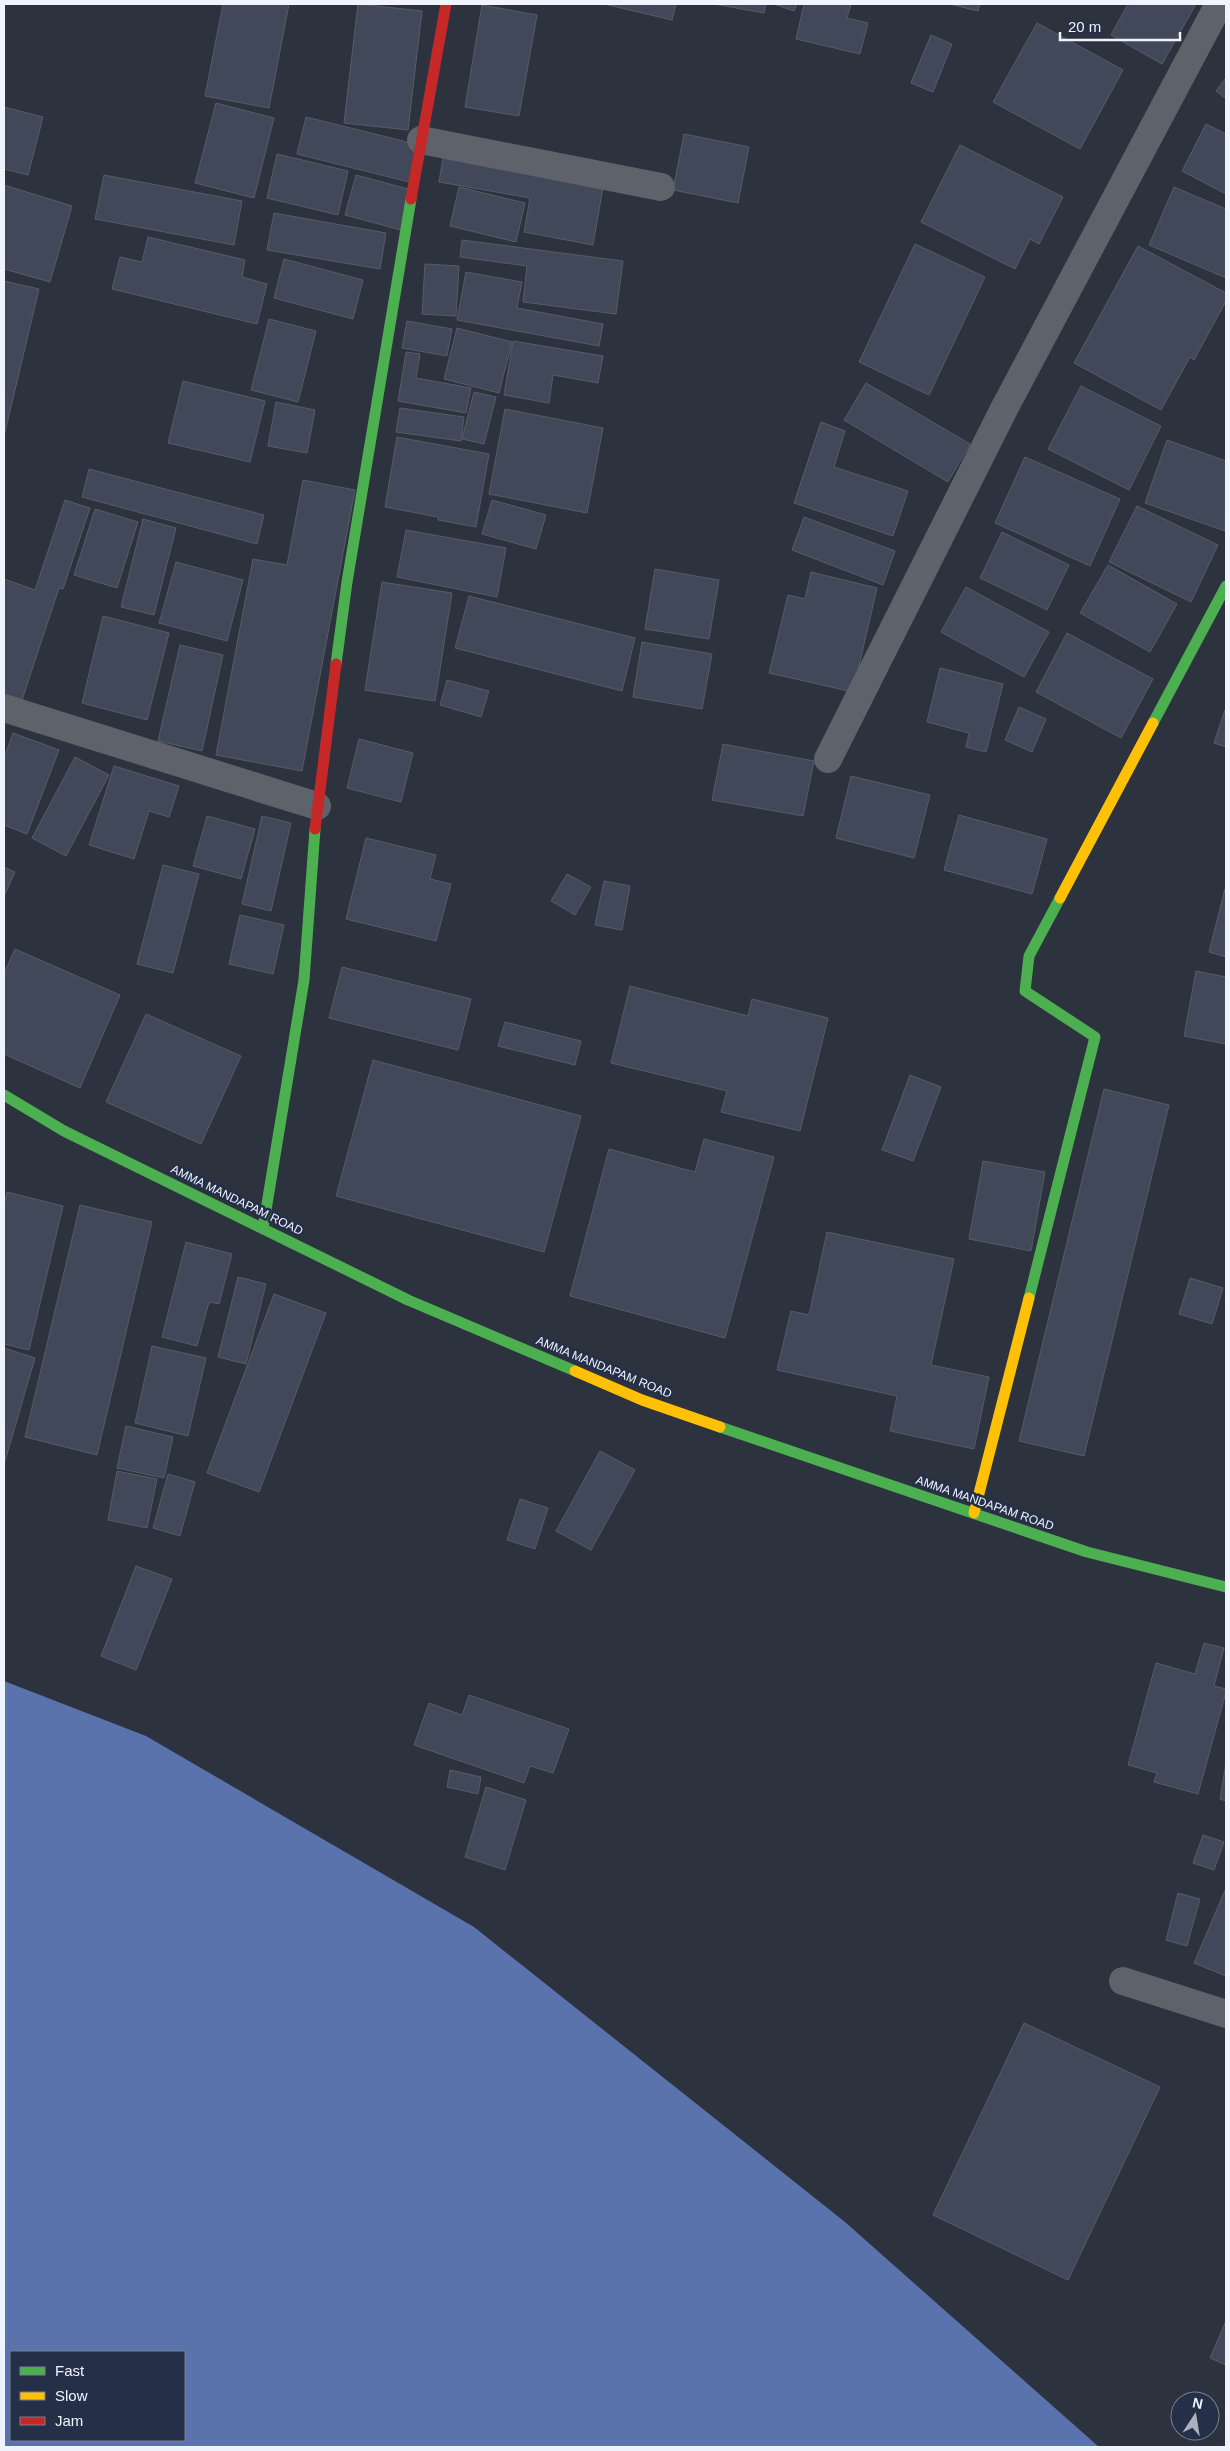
<svg xmlns="http://www.w3.org/2000/svg" width="1230" height="2451" font-family="Helvetica,sans-serif">
	<style>
		.water { fill: #5a73ac; fill-rule: evenodd }
		.building { fill: #414859; stroke: #575c67 }
		.lines { fill: none; stroke-linecap: round; stroke-linejoin: round }
		.street { stroke: #5d626b; stroke-width: 28 }
		.fast { stroke: #4caf50; stroke-width: 11 }
		.slow { stroke: #ffc107; stroke-width: 11 }
		.jam { stroke: #c62828; stroke-width: 11 }
		.labels { text-anchor: middle; stroke-width: 5; stroke-linejoin: round; paint-order: stroke }
		.street-label { font-size: 12px; fill: #eff4fe; stroke: #252f47 }
	</style>
	<rect width="100%" height="100%" fill="#2d323f"/>
	<path class="water" d="M4,1681L146,1736L474,1927L845,2222L1099,2447H4ZM11,2352H184V2440H11Z"/>
	<g class="building">
		<path d="M223,4H289L269,108L205,96Z"/>
		<path d="M358,4L422,11L408,130L344,123Z"/>
		<path d="M604,4H676L672,20Z"/>
		<path d="M714,4H766L764,13Z"/>
		<path d="M774,4H797L794,11Z"/>
		<path d="M804,4H851L847,18L868,23L860,54L796,39Z"/>
		<path d="M950,4H980L978,11Z"/>
		<path d="M1128,4H1196L1162,64L1111,35Z"/>
		<path d="M482,5L537,15L519,116L465,107Z"/>
		<path d="M1037,23L1123,70L1080,149L993,102Z"/>
		<path d="M931,35L952,44L933,92L911,83Z"/>
		<path d="M1226,78V99L1216,91Z"/>
		<path d="M216,103L274,118L254,198L195,183Z"/>
		<path d="M4,107L43,117L28,175L4,169Z"/>
		<path d="M306,117L419,145L409,182L297,154Z"/>
		<path d="M1206,124L1226,134V194L1182,171Z"/>
		<path d="M684,134L749,147L738,203L673,190Z"/>
		<path d="M960,145L1063,197L1039,244L1030,239L1015,269L921,222Z"/>
		<path d="M277,154L348,171L338,215L267,198Z"/>
		<path d="M443,158L603,187L593,245L524,232L530,198L439,182Z"/>
		<path d="M104,175L242,201L234,245L95,219Z"/>
		<path d="M356,175L412,190L401,230L345,215Z"/>
		<path d="M4,185L72,206L50,282L4,269Z"/>
		<path d="M459,187L525,203L516,242L450,226Z"/>
		<path d="M1174,187L1226,209V278L1149,245Z"/>
		<path d="M274,213L386,233L380,269L267,250Z"/>
		<path d="M148,237L245,260L242,277L267,284L257,324L112,289L120,257L142,262Z"/>
		<path d="M462,240L623,261L616,314L523,302L527,266L460,257Z"/>
		<path d="M915,244L985,277L929,395L859,362Z"/>
		<path d="M1138,246L1226,293V301L1194,360L1190,357L1161,410L1074,363Z"/>
		<path d="M284,259L363,280L353,319L274,298Z"/>
		<path d="M425,264L459,266L456,316L422,314Z"/>
		<path d="M466,272L522,282L517,308L603,324L599,346L457,320Z"/>
		<path d="M4,281L39,289L4,436Z"/>
		<path d="M269,319L316,331L298,402L251,390Z"/>
		<path d="M407,321L452,329L447,356L402,348Z"/>
		<path d="M457,328L512,342L499,393L444,379Z"/>
		<path d="M513,341L603,356L598,383L553,375L549,403L504,395Z"/>
		<path d="M406,352L420,354L416,378L471,388L466,413L398,401Z"/>
		<path d="M183,381L265,401L250,462L168,443Z"/>
		<path d="M866,383L970,444L948,482L844,420Z"/>
		<path d="M1081,386L1161,426L1129,490L1048,449Z"/>
		<path d="M474,392L496,397L484,444L462,439Z"/>
		<path d="M276,402L315,410L307,453L268,446Z"/>
		<path d="M400,408L464,417L461,441L396,432Z"/>
		<path d="M505,409L603,428L587,513L489,494Z"/>
		<path d="M821,422L845,431L834,467L908,491L893,536L794,503Z"/>
		<path d="M397,437L489,454L476,527L438,520V517L385,507Z"/>
		<path d="M1167,440L1226,461L1225,531L1145,503Z"/>
		<path d="M1025,457L1120,499L1090,566L995,523Z"/>
		<path d="M89,469L264,515L257,544L82,497Z"/>
		<path d="M303,480L355,490L302,771L216,755L253,559L287,565Z"/>
		<path d="M65,500L90,508L63,589L59,588L22,700L4,694V579L35,590Z"/>
		<path d="M492,500L546,515L536,549L482,534Z"/>
		<path d="M1137,506L1218,545L1191,602L1109,562Z"/>
		<path d="M95,509L138,522L117,588L74,575Z"/>
		<path d="M804,517L895,551L883,585L792,550Z"/>
		<path d="M143,519L176,528L154,615L121,607Z"/>
		<path d="M406,530L506,548L497,597L397,577Z"/>
		<path d="M1002,532L1069,565L1047,610L980,578Z"/>
		<path d="M176,562L243,580L227,641L159,623Z"/>
		<path d="M1108,565L1177,604L1150,652L1080,613Z"/>
		<path d="M655,569L719,580L709,639L645,629Z"/>
		<path d="M811,572L877,588L853,692L769,673L788,595L805,599Z"/>
		<path d="M382,582L452,593L435,701L365,690Z"/>
		<path d="M966,587L1049,632L1024,677L941,632Z"/>
		<path d="M469,596L635,638L622,691L455,648Z"/>
		<path d="M103,616L169,633L147,720L82,703Z"/>
		<path d="M1067,633L1153,679L1121,738L1036,692Z"/>
		<path d="M642,642L712,654L702,709L633,697Z"/>
		<path d="M180,645L223,655L202,751L158,741Z"/>
		<path d="M940,668L1003,684L986,752L966,747L969,733L927,722Z"/>
		<path d="M447,680L489,691L481,717L440,705Z"/>
		<path d="M1019,707L1046,719L1032,752L1005,740Z"/>
		<path d="M1226,707V747L1214,743Z"/>
		<path d="M13,733L59,750L27,834L4,825V758Z"/>
		<path d="M359,739L413,753L401,802L347,788Z"/>
		<path d="M723,744L814,761L803,816L712,800Z"/>
		<path d="M75,757L109,775L66,856L32,838Z"/>
		<path d="M114,766L179,786L169,817L149,811L134,859L89,845Z"/>
		<path d="M851,776L930,795L914,858L836,838Z"/>
		<path d="M959,815L1047,839L1032,894L944,870Z"/>
		<path d="M207,816L255,829L241,879L193,866Z"/>
		<path d="M262,816L291,823L271,911L242,904Z"/>
		<path d="M366,838L436,855L430,879L451,884L436,941L346,919Z"/>
		<path d="M163,865L199,874L173,973L137,964Z"/>
		<path d="M4,867L15,872L4,896Z"/>
		<path d="M567,874L591,887L575,915L551,901Z"/>
		<path d="M604,881L630,886L622,930L595,925Z"/>
		<path d="M1226,885V957L1209,952Z"/>
		<path d="M240,915L284,925L273,974L229,964Z"/>
		<path d="M15,949L120,995L80,1088L4,1054V974Z"/>
		<path d="M342,967L471,999L458,1050L329,1018Z"/>
		<path d="M1196,971L1226,977V1044L1184,1036Z"/>
		<path d="M630,986L748,1016L752,999L828,1018L800,1131L721,1112L727,1091L611,1063Z"/>
		<path d="M146,1014L241,1056L201,1144L106,1102Z"/>
		<path d="M505,1022L581,1041L575,1065L498,1046Z"/>
		<path d="M373,1060L581,1116L544,1252L336,1196Z"/>
		<path d="M910,1075L941,1087L913,1161L882,1150Z"/>
		<path d="M1104,1089L1169,1105L1084,1456L1019,1441Z"/>
		<path d="M704,1139L774,1157L725,1338L570,1296L609,1149L695,1172Z"/>
		<path d="M983,1161L1045,1172L1031,1251L969,1239Z"/>
		<path d="M7,1192L63,1206L29,1350L4,1344V1206Z"/>
		<path d="M80,1205L152,1222L97,1455L25,1437Z"/>
		<path d="M827,1232L954,1259L931,1365L989,1377L974,1449L890,1431L897,1396L777,1370L791,1311L809,1315Z"/>
		<path d="M186,1242L232,1254L219,1304L209,1302L197,1346L162,1337Z"/>
		<path d="M238,1277L266,1284L246,1364L218,1357Z"/>
		<path d="M1190,1278L1223,1288L1212,1324L1179,1314Z"/>
		<path d="M274,1294L326,1313L259,1492L207,1473Z"/>
		<path d="M152,1346L206,1358L188,1436L135,1423Z"/>
		<path d="M4,1348L35,1358L5,1461L4,1460Z"/>
		<path d="M126,1426L173,1437L164,1478L117,1468Z"/>
		<path d="M600,1451L635,1470L591,1550L556,1531Z"/>
		<path d="M117,1471L157,1479L147,1528L108,1520Z"/>
		<path d="M168,1474L195,1482L180,1536L153,1528Z"/>
		<path d="M520,1499L548,1508L535,1549L507,1540Z"/>
		<path d="M136,1566L172,1579L136,1670L101,1656Z"/>
		<path d="M1204,1643L1224,1648L1214,1686L1226,1689V1692L1198,1794L1154,1782L1157,1773L1128,1765L1156,1663L1195,1674Z"/>
		<path d="M469,1695L569,1729L553,1773L530,1766L524,1783L414,1745L429,1703L462,1715Z"/>
		<path d="M1226,1763V1801L1220,1799Z"/>
		<path d="M450,1770L481,1777L478,1794L447,1787Z"/>
		<path d="M486,1787L526,1800L505,1870L465,1857Z"/>
		<path d="M1203,1835L1224,1842L1214,1870L1193,1863Z"/>
		<path d="M1226,1888V1976L1194,1963Z"/>
		<path d="M1178,1893L1200,1899L1187,1946L1166,1940Z"/>
		<path d="M1024,2023L1160,2087L1068,2280L933,2215Z"/>
		<path d="M1226,2321V2365L1210,2358Z"/>
	</g>
	<g class="lines">
		<g class="street">
			<path d="M421,140L661,187"/>
			<path d="M4,708L317,806"/>
			<path d="M828,759L1005,407L1219,4"/>
			<path d="M1123,1981L1226,2014"/>
		</g>
		<g class="fast">
			<path d="M336,664L347,582L411,199"/>
			<path d="M1153,723L1226,586"/>
			<path d="M4,1095L64,1131L408,1300L575,1371"/>
			<path d="M263,1228L304,980L315,829"/>
			<path d="M1029,1298L1095,1037L1025,991L1029,956L1060,898"/>
			<path d="M720,1427L1087,1552L1226,1587"/>
		</g>
		<g class="slow">
			<path d="M1060,898L1153,723"/>
			<path d="M575,1371L642,1400L720,1427"/>
			<path d="M974,1513L1029,1298"/>
		</g>
		<g class="jam">
			<path d="M411,199L446,4"/>
			<path d="M315,829L336,664"/>
		</g>
	</g>
	<g class="labels">
		<g class="street-label">
			<text transform="translate(237 1200) rotate(26)" y="4">AMMA MANDAPAM ROAD</text>
			<text transform="translate(604 1367) rotate(22)" y="4">AMMA MANDAPAM ROAD</text>
			<text transform="translate(985 1503) rotate(19)" y="4">AMMA MANDAPAM ROAD</text>
		</g>
	</g>
	<rect width="1230" height="2451" fill="none" stroke="#eff4fe" stroke-width="10"/>
	<rect x="10" y="2351" width="175" height="90" fill="#252f47" stroke="#767e90"/>
	<rect x="20" y="2367" width="25" height="8" fill="#4caf50" stroke="#767e90"/>
	<text x="55" y="2376" font-size="15" fill="#eff4fe">Fast</text>
	<rect x="20" y="2392" width="25" height="8" fill="#ffc107" stroke="#767e90"/>
	<text x="55" y="2401" font-size="15" fill="#eff4fe">Slow</text>
	<rect x="20" y="2417" width="25" height="8" fill="#c62828" stroke="#767e90"/>
	<text x="55" y="2426" font-size="15" fill="#eff4fe">Jam</text>
	<g transform="translate(1195 2416) rotate(12)"><circle r="24" fill="#252f47" stroke="#767e90"/>
	<path d="M0-4L9 19L0 12L-9 19Z" fill="#abb0bb"/>
	<text y="-8" font-size="14" font-weight="bold" text-anchor="middle" fill="#eff4fe">N</text>
	</g>
	<path d="M1060 32v8h120v-8" fill="none" stroke="#eff4fe" stroke-width="2.5"/>
	<text x="1068" y="32" font-size="15" fill="#eff4fe" stroke="#252f47" stroke-width="4" paint-order="stroke">20 m</text>
</svg>
